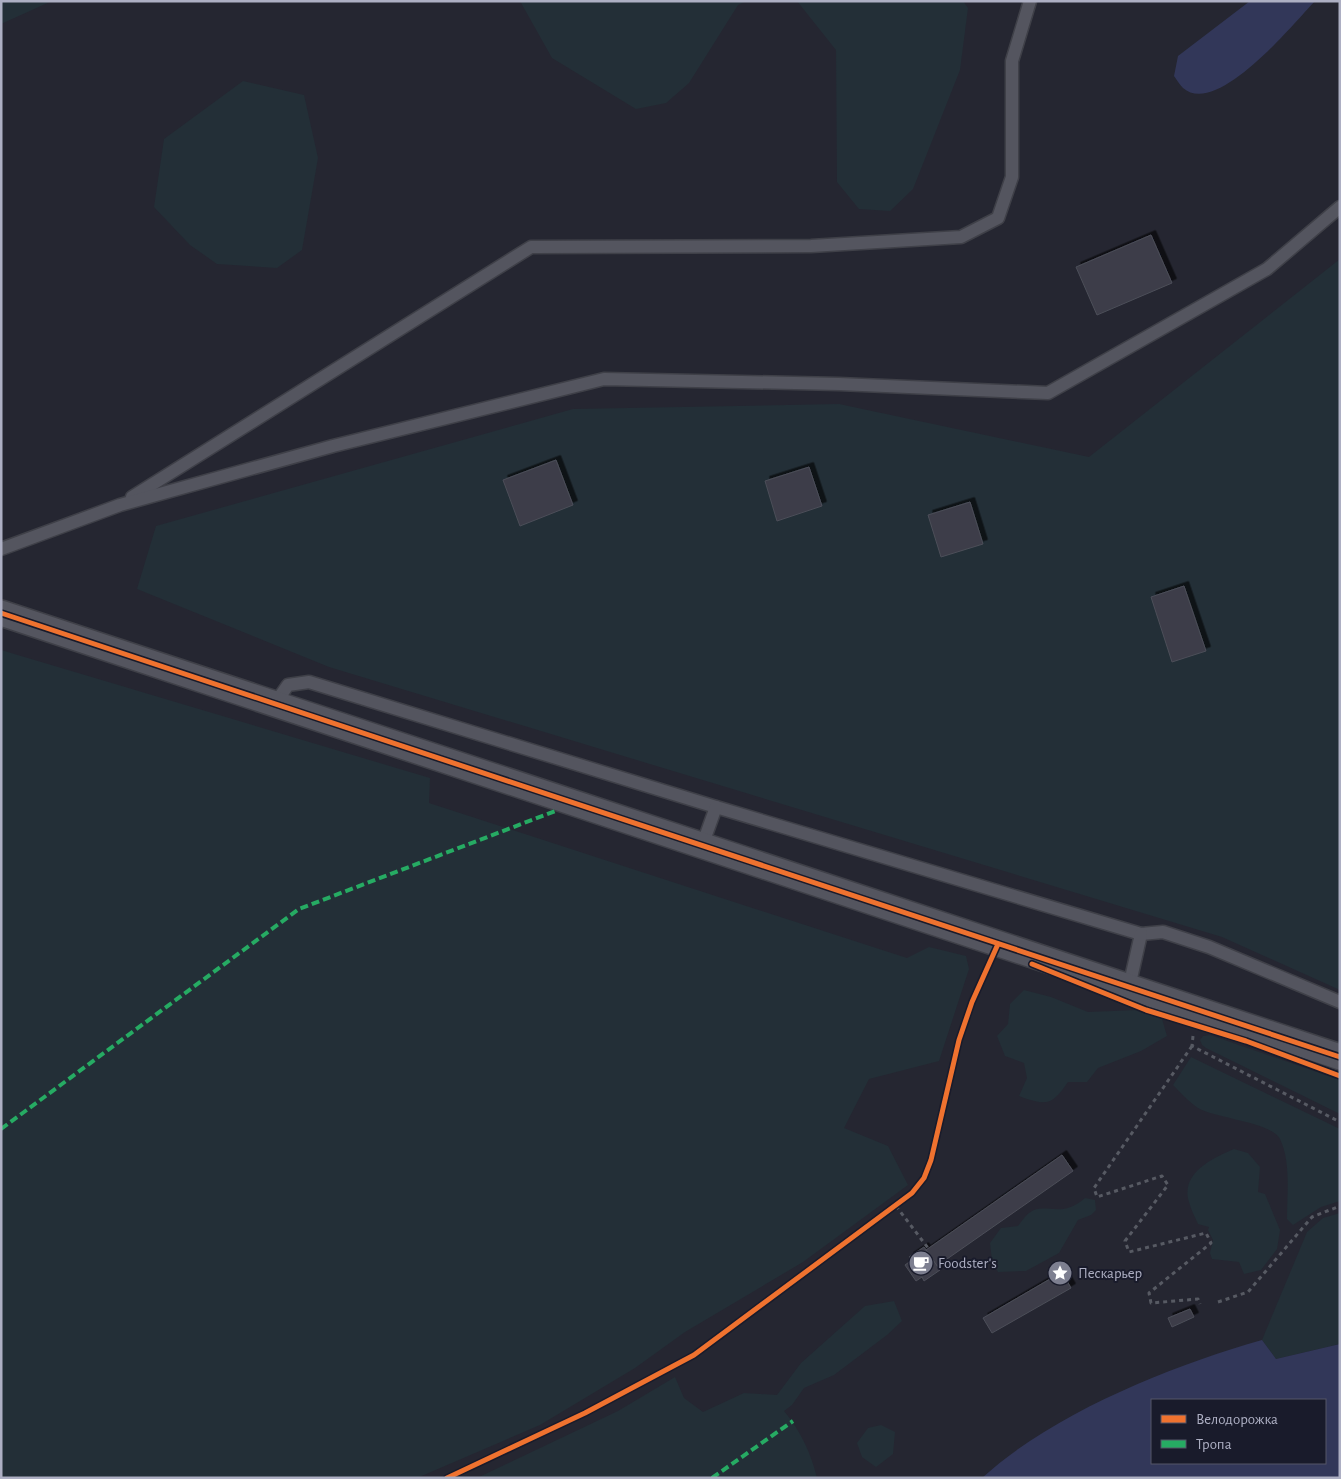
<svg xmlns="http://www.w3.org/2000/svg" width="1341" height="1479" font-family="'Alegreya Sans',sans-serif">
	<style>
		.green { fill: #232f37 }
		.water { fill: #323759; fill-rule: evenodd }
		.building { fill: #3d3e48; stroke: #4c4e59; filter: url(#shadow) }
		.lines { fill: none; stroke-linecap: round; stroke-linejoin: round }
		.service-casing { stroke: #3f4048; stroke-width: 15 }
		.minor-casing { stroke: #3f4048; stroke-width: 28 }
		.path { stroke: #575a63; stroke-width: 3; stroke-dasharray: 4 4; stroke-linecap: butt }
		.service { stroke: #54555f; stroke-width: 12 }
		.minor { stroke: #54555f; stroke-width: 25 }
		.quiet { stroke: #26ab63; stroke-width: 4; stroke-dasharray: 8 4; stroke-linecap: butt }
		.cycleway-casing { stroke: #191b2b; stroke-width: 8 }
		.cycleway { stroke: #ef722f; stroke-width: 5 }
		.labels { text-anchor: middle; stroke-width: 4; stroke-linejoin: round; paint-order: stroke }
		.poi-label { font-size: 15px; fill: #adafc3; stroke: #191b2b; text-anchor: start }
	</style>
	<defs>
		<filter id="shadow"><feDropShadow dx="4.5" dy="-4.5" stdDeviation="0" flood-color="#0009"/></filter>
	</defs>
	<rect width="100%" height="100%" fill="#252631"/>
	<g class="green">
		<path d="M1,1H52L1,24Z"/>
		<path d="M520,1H746L738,5L689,83L666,103L636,109L552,58Z"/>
		<path d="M797,1H963L968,8L960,70L913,189L890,211L859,209L837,182L836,50Z"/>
		<path d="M243,81L304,95L318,158L302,250L277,268L217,264L190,245L154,207L164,139Z"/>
		<path d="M1340,259V990L1222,937L329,667L137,589L156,526L573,409L839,404L1089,457Z"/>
		<path d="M1,650L430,778L429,803L907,958L929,947L966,956L969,969L939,1061L869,1079L844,1128L888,1146L908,1185L803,1262L685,1332L635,1368L540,1425L417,1478H1Z"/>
		<path d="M1024,990L1051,997L1088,1012L1138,1010L1162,1019L1167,1036L1141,1051L1098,1068L1087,1082H1068C1052,1106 1046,1106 1019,1096L1027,1078L1024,1063L1005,1056L997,1036L1008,1024L1010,1004Z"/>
		<path d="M1210,1035L1340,1080V1114L1206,1048L1202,1045L1200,1040L1203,1036Z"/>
		<path d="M1191,1057L1340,1129V1201L1321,1207L1293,1225L1287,1219C1287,1194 1291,1162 1280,1139C1271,1122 1218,1119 1198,1108C1189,1102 1181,1093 1173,1085Z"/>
		<path d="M1234,1149L1248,1153L1260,1167L1258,1192L1265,1194L1280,1230L1277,1249L1261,1270L1244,1274L1239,1262L1212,1259L1210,1253L1213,1240L1208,1230L1209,1227L1198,1224C1195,1217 1191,1210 1189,1202C1180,1173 1213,1158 1234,1149Z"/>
		<path d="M1085,1198L1095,1200L1096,1210L1091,1215L1078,1220L1059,1253L1026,1271L998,1272L992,1261L990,1243L1001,1228L1018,1226C1021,1222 1025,1216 1029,1213C1045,1201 1060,1220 1085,1198Z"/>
		<path d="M1340,1213V1344L1276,1359L1262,1340L1307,1232L1323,1218Z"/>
		<path d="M894,1301L902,1321L887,1335L834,1375L804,1388L792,1405L784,1411C800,1430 811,1453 817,1478H477L618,1411L675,1377L684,1398L703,1412L744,1393L777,1395L801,1363L865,1306Z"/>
		<path d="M881,1425L895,1432L893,1454L876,1467L862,1457L857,1443L868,1428Z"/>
	</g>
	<g class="water">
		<path d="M1250,1H1315C1294,23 1217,118 1183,88C1180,85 1177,80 1174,76L1178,56Z"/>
		<path d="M1262,1340L1276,1359L1340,1344V1478H982C1053,1413 1171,1366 1262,1340ZM1152,1400H1325V1463H1152Z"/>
	</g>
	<g class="building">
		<path d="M1151,235L1172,283L1097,315L1076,267Z"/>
		<path d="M556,460L573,505L520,526L503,480Z"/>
		<path d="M809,467L822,506L777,521L765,481Z"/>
		<path d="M970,502L983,544L941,557L928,515Z"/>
		<path d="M1184,586L1206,651L1172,662L1151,597Z"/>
		<path d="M1062,1155L1073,1171L937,1266L926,1250Z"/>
		<path d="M924,1247L940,1270L924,1281L922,1277L916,1281L905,1265L912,1260L909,1257Z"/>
		<path d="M1062,1272L1071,1288L992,1333L983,1318Z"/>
		<path d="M1190,1309L1194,1317L1172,1327L1168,1318Z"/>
	</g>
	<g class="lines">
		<defs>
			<g id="service">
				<path d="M132,497L531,247L811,246L961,237L998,218L1012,177V61L1030,1"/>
				<path d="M1,549L120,505L333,446L604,379L839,384L1048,393L1267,269L1340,207"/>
				<path d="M274,705L288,685L309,682L716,807L1141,934L1163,932L1209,947L1340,1002"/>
				<path d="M702,846L716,807"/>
				<path d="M1129,987L1141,934"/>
			</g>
			<path id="minor" d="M1,613L1340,1057"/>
		</defs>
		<use href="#service" class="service-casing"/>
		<use href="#minor" class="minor-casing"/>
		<g class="path">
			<path d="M1193,1036L1192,1046L1340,1122"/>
			<path d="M1192,1046L1094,1188L1097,1197L1162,1176L1168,1185L1125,1241L1129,1252L1206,1233L1211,1243L1149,1293L1151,1303L1198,1299L1200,1304"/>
			<path d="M896,1206L928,1248"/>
			<path d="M1218,1302L1248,1292L1312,1217L1340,1206"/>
		</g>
		<use href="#service" class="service"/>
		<use href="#minor" class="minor"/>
		<g class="quiet">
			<path d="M1,1129L299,909L558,810"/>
			<path d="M712,1478L793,1421"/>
		</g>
		<defs>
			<g id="cycleway">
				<path d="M1,613L1340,1057"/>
				<path d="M1032,964L1146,1010L1246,1041L1340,1076"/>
				<path d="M447,1478L585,1413L694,1355L912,1193L924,1178L931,1160L959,1040L972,1002L998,944"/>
			</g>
		</defs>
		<use href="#cycleway" class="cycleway-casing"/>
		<use href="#cycleway" class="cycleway"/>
	</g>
	<defs>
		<symbol id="cafe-disc" viewBox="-11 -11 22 22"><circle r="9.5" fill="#7d7f90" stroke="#191b2b"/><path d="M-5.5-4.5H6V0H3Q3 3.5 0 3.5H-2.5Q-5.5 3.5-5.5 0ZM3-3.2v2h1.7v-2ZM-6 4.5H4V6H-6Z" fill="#fff"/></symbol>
		<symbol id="sight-disc" viewBox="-11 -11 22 22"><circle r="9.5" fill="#7d7f90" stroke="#191b2b"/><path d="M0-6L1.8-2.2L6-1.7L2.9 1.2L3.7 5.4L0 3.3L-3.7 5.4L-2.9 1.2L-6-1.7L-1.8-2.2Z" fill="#fff"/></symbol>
	</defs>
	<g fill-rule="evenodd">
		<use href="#cafe-disc" x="907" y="1249" width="28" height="28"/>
		<use href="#sight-disc" x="1046" y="1259" width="28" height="28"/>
	</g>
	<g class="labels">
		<g class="poi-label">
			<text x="938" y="1268">Foodster's</text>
			<text x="1078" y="1278">Пескарьер</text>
		</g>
	</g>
	<rect width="1341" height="1479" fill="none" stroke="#adafc3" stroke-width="5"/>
	<rect x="1151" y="1399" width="175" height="65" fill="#191b2b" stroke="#545668"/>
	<rect x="1161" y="1415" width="25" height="8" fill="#ef722f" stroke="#545668"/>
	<text x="1196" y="1424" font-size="15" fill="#adafc3">Велодорожка</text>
	<rect x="1161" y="1440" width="25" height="8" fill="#26ab63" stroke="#545668"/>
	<text x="1196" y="1449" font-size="15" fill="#adafc3">Тропа</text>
</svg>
